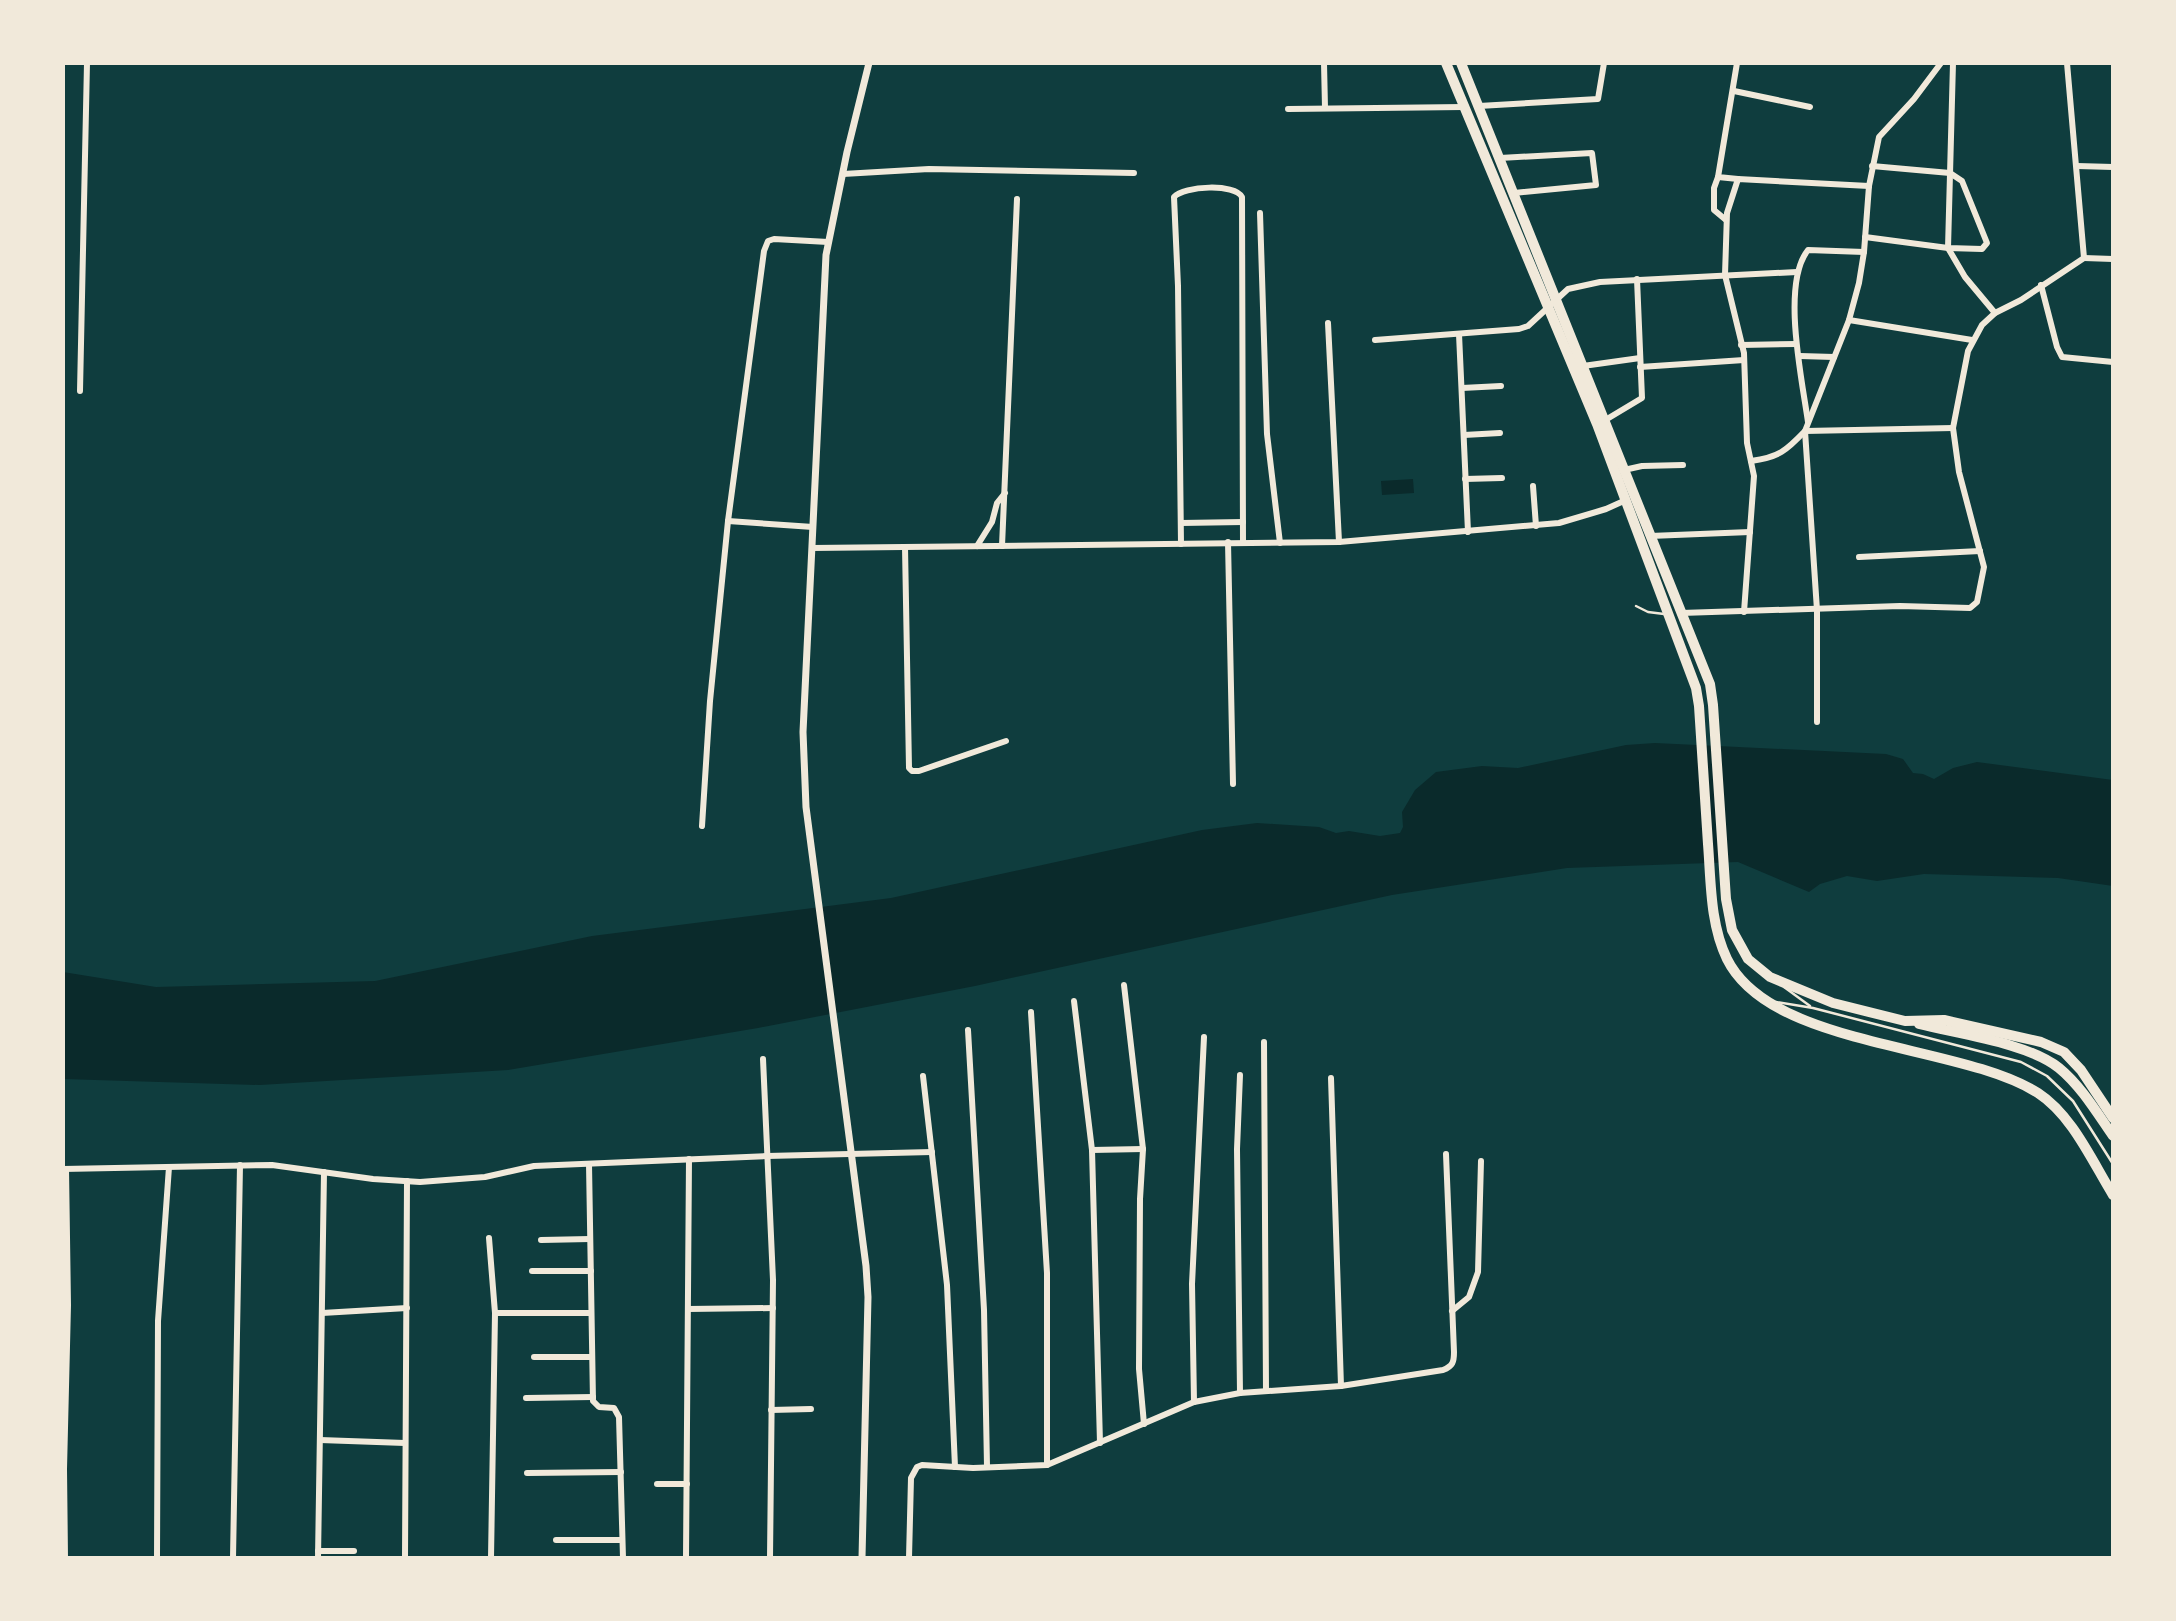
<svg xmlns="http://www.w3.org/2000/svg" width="2176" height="1621" font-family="'Noto Sans',sans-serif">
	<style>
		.water { fill: #0a2a2b }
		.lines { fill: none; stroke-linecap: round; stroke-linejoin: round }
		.service { stroke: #f1e9da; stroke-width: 2.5 }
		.minor { stroke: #f1e9da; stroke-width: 6 }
		.tertiary { stroke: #f1e9da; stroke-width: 7 }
		.primary { stroke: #f1e9da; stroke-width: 10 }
	</style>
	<rect width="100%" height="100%" fill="#0f3d3e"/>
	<g class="water">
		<path d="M1413,479L1414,493L1382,495L1381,481Z"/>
		<path d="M1655,743L1886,754L1903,759L1913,773L1923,774L1934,779L1953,768L1977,762L2113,780V886L2058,878L1924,874L1877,881L1847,876L1820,884L1809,892L1738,862L1567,868L1392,895L975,986L758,1028L508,1070L260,1085L63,1079V972L156,987L375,981L592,936L891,898L1202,830L1257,823L1319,827L1336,833L1349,831L1380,836L1400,833L1403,827L1402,812L1415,790L1436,772L1482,766L1518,768L1626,745Z"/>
	</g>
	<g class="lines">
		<g class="service">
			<path d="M1636,606L1648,612L1664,614"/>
			<path d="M1784,987L1810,1006"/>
			<path d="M1776,1002L1813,1008L2021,1062L2047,1076L2073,1101L2113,1164"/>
		</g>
		<g class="minor">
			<path d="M1324,63L1325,108"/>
			<path d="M1737,63L1718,177L1738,179"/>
			<path d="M1953,63L1948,248L1965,277L1995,313"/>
			<path d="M1734,91L1810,107"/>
			<path d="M1479,106L1598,99L1604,63"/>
			<path d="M1288,109L1464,107"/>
			<path d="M1500,158L1592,153L1596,185L1514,193"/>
			<path d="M2077,166L2113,167"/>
			<path d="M843,174L929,169L1134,173"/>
			<path d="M1718,177L1714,188V210L1726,220"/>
			<path d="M1260,213L1267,434L1280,543"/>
			<path d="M1865,237L1948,248L1982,249L1987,243L1962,181L1950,173L1872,166"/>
			<path d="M2084,258L2113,259"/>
			<path d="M2041,285L2057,347L2062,357L2113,362"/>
			<path d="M1849,320L1972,340"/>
			<path d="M1328,323L1339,542"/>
			<path d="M1459,334L1468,532"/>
			<path d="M1375,340L1519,329L1528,326L1568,289L1600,282L1797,272"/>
			<path d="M1741,345L1796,344"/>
			<path d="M1800,356L1834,357"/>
			<path d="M1583,366L1640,358"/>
			<path d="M1640,367L1744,360"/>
			<path d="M1462,388L1501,386"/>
			<path d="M80,391L87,63"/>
			<path d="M1602,422L1642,398L1637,279"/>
			<path d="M1808,422C1802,379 1781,284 1808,250L1864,252"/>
			<path d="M1464,435L1500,433"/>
			<path d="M1751,461C1779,457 1786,451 1805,431L1953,428"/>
			<path d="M1624,470L1642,466L1683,465"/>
			<path d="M1465,479L1502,478"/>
			<path d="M1533,486L1536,526"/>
			<path d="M728,521L813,527"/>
			<path d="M1181,523L1243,522"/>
			<path d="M1650,536L1750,532"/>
			<path d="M1228,542L1233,784"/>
			<path d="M1181,544L1178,286L1174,197C1184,186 1235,183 1242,197L1243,543"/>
			<path d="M977,546L992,522L997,503L1005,493"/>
			<path d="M1002,546L1017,199"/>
			<path d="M905,547L909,768L912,771H919L1006,741"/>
			<path d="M812,548L1339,542L1559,523L1606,509L1626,500"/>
			<path d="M1859,557L1980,551"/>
			<path d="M1744,612L1754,476L1747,443L1744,353L1725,275L1727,213L1738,179L1869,186"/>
			<path d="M1681,613L1900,606L1970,608L1977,602L1984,567L1959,472L1953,428L1968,351L1982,325L1995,313L2021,300L2084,258L2067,63"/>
			<path d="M1817,722V610L1805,431L1849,320L1859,283L1864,252L1869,186L1879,137L1914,99L1941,63"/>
			<path d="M702,826L710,701L728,521L764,251L768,241L774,239L828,242"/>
			<path d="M1124,985L1143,1149L1140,1199L1139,1369L1144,1424"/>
			<path d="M1074,1001L1092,1150L1100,1443"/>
			<path d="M1031,1012L1047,1273V1465"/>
			<path d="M968,1030L984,1310L987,1466"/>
			<path d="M1264,1042L1266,1391"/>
			<path d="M763,1059L773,1280L770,1558"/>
			<path d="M1240,1075L1237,1149L1240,1393"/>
			<path d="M923,1076L947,1285L955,1467"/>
			<path d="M1331,1078L1341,1386"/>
			<path d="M1092,1150L1143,1149"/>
			<path d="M589,1164L593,1401L599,1407L614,1408L619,1417L623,1558"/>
			<path d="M63,1169L272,1165L373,1179L420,1182L485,1177L534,1166L767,1156L932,1152"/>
			<path d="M489,1238L495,1313L491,1558"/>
			<path d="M541,1240L590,1239"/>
			<path d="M532,1271H591"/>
			<path d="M688,1309L773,1308"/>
			<path d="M1452,1311L1469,1297L1478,1272L1481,1161"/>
			<path d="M322,1313L407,1308"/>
			<path d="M495,1313H591"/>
			<path d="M534,1357H592"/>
			<path d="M526,1398L593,1397"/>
			<path d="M1194,1402L1192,1284L1204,1037"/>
			<path d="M771,1410L811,1409"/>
			<path d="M320,1440L405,1443"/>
			<path d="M527,1473L621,1472"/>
			<path d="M657,1484H687"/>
			<path d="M556,1540H622"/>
			<path d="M318,1551H354"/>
			<path d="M65,1558L64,1469L68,1305L66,1169"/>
			<path d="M157,1558L158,1321L169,1167"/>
			<path d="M233,1558L240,1165"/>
			<path d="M318,1558L324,1172"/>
			<path d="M405,1558L407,1181"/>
			<path d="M686,1558L689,1159"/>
			<path d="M909,1558L911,1478L917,1467L922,1465L973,1468L1047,1465L1194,1402L1240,1393L1341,1386L1443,1370C1453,1366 1454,1362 1454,1352L1446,1154"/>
		</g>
		<path class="tertiary" d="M862,1558L868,1297L866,1266L806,807L803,732L826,255L847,152L869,63"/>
		<g class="primary">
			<path d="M1446,63L1597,424L1696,688L1699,706C1702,752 1705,798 1708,844C1711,882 1710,924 1727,959C1771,1048 1959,1043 2038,1093C2072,1115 2092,1161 2113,1195"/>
			<path d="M1461,63L1710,684L1713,705L1726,899L1732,930L1748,959L1770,977L1833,1003L1905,1021L1944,1020L2041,1042L2064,1052L2081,1070L2113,1118"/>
			<path d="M1919,1024C1958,1034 2028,1043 2059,1068C2081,1086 2097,1113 2113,1136"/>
		</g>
	</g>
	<rect width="2176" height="1621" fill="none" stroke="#f1e9da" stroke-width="130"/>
</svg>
